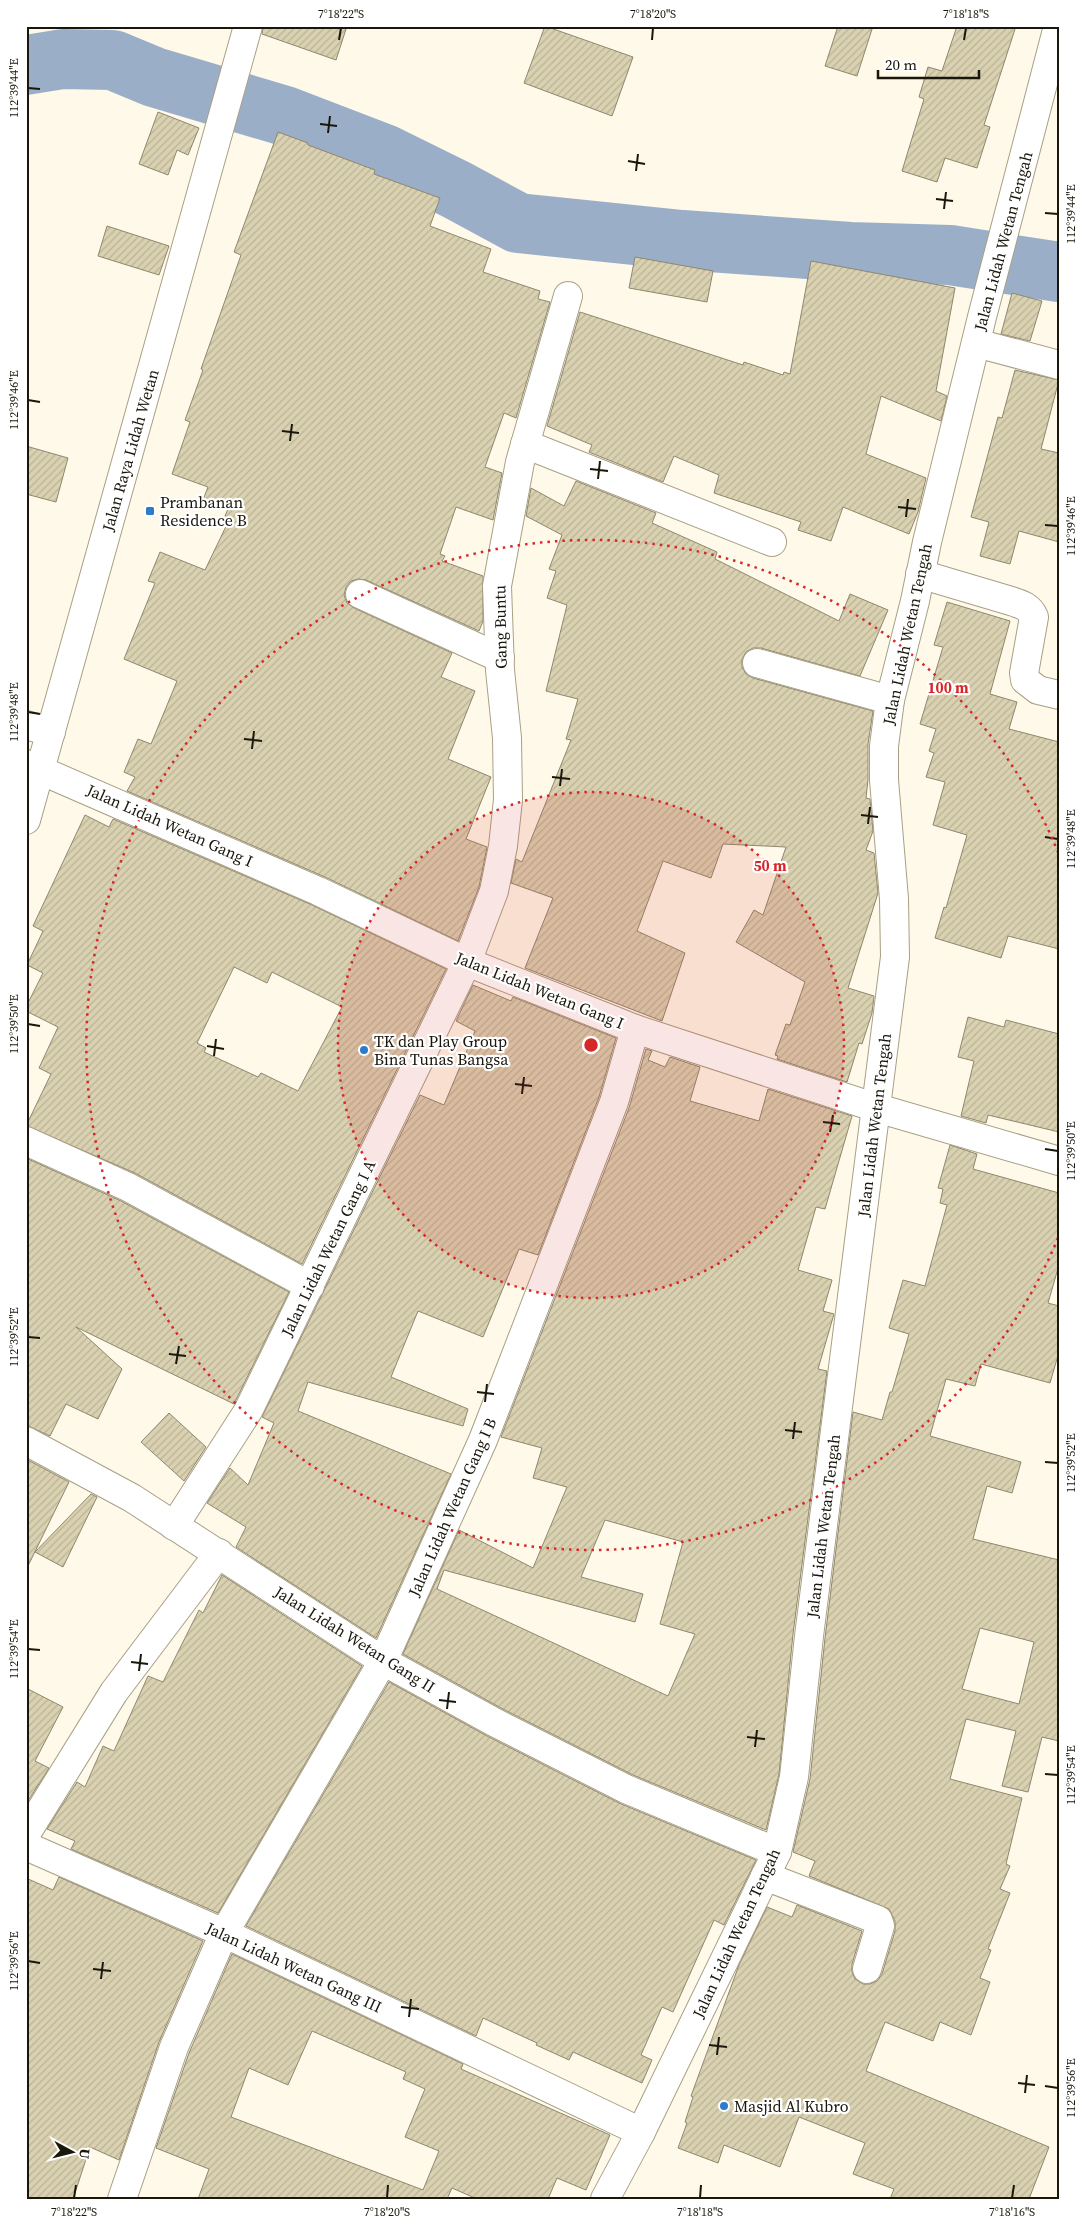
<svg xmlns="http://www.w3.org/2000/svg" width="1085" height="2225" font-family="'Source Serif 4',serif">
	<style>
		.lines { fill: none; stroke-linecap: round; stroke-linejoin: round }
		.river { stroke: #9aaec8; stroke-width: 60 }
		.building { fill: url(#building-hatch); stroke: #8f876e; fill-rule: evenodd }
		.street-casing { stroke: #a8a085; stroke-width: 30 }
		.secondary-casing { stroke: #a8a085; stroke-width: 30 }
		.street { stroke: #fff; stroke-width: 28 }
		.secondary { stroke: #fff; stroke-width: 28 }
		.ticks { fill: none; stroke: #19160c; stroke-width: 2 }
		.ring { fill: none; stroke: #d62828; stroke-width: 2.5; stroke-dasharray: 2.5 5 }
		.poi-dot { fill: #2d7bcb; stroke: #fff; stroke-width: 2 }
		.labels { text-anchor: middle; stroke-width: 4.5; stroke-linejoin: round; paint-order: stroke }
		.street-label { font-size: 16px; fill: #19160c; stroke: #fff }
		.poi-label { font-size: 16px; fill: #19160c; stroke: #fff; text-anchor: start }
		.centre { fill: #d62828; stroke: #fff; stroke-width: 2.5 }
		.ring-label { font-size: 15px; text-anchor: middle; font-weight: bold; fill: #d62828; stroke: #fff; stroke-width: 4.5; stroke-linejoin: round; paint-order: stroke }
		.neatline { fill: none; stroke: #19160c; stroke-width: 2 }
		.ticks-label { font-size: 12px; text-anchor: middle; fill: #19160c }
	</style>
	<defs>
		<pattern id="building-hatch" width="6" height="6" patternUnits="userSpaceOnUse" patternTransform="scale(1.25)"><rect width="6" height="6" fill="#dad1b1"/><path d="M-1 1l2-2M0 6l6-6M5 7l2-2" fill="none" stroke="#bab397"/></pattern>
	</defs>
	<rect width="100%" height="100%" fill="#fef9e8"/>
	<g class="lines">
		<path class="river" d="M26,65L63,59L113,60L154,77L285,116L384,154L457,190L518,223L682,240L850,252L950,255L1059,272"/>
	</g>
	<g class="building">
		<path d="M263,26H347L336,60L262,34Z"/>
		<path d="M545,26L633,57L612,116L524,83Z"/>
		<path d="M838,26H873L857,76L825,66Z"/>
		<path d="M957,26H1016L984,125L990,127L977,168L945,158L937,182L902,171L924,99L919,97L928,67L942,71Z"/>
		<path d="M158,112L199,128L188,155L177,150L168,175L139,164Z"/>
		<path d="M278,132L308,143V145L375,170L374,174L440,198L430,226L491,249L483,272L540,291L538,299L550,302L516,418L504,413L485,467L502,473L493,520L456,507L440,554L445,556L442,561L483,576V621L479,631L366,580L358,579L351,581L346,587L344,595L347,603L354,608L452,653L441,677L475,691L448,759L491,777L466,839L487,847L479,887L458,941L325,877L127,791L135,777L124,772L138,739L151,744L177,681L124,659L155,583L148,581L160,552L205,570L230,518L225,516L228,509L203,500L208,487L172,474L190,422L185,420L203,370L201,369L241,255L234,252Z"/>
		<path d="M107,226L169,246L159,275L98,256Z"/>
		<path d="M635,257L713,271L707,302L629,288Z"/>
		<path d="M811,261L955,288L936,391L947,396L941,421L881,396L866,454L926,478L918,512L909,534L843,507L831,541L798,530L801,522L714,493L719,475L674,456L663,482L589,452L592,445L547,426L580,312L743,365L744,362L783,375L784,372L790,374Z"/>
		<path d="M1012,293L1042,301L1030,341L1001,334Z"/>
		<path d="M1015,370L1059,380L1041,449L1059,453V542L1019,531L1010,564L980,556L989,522L971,517L998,417L1002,418Z"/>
		<path d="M26,446L68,458L56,502L26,494Z"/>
		<path d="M576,481L656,513L652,523L717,552L715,559L839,621L850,594L888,610L860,676L761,648H753L746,652L742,659V667L746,674L753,678L873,711L868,744V780L866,798L870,799L873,831L866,850L874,853L878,893L848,988L874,996L872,1013L862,1044L859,1043L847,1082L777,1059L778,1056L775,1055L786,1024L790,1025L805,982L736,942L754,910L763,915L786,847L723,844L711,878L663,861L637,931L685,953L662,1021L525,968L553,898L511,883L516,859L522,862L571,740L566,739L578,699L546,691L567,605L547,598L556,571L549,569L562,535L526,516L531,488L564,506Z"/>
		<path d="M947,602L1010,621L990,694L1017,702L1009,729L1059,742V949L1008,936L1001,958L935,938L944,907L946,908L967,835L933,825L945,782L926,777L934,753L929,751L936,729L920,724L943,647L934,645Z"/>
		<path d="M85,815L109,827L113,819L312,905L446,969L302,1264L135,1173L26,1126L51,1074L39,1068L58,1027L26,1011V1007L43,973L27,965L43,931L33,926ZM234,967L267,983L272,972L342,1007L298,1091L261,1073L258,1077L204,1052L206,1048L197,1043Z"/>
		<path d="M473,985L511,1001L513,997L616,1038L599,1097L538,1255L519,1249L483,1337L418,1311L391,1377L468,1409L463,1426L308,1382L298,1411L451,1474L376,1638L236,1547L246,1527L207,1503L230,1468L248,1485L274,1423L262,1417L420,1095L444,1105L475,1031L456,1021Z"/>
		<path d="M968,1017L1004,1027L1006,1020L1059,1034V1132L988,1115L986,1123L961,1116L974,1061L958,1057Z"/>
		<path d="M646,1049L652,1051L648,1060L665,1067L670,1057L700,1067L690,1101L759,1121L768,1089L852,1116L825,1209L816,1207L798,1270L832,1280L823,1311L834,1314L818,1369L827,1371L793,1634L779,1774L766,1830L633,1775L501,1708L403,1654L459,1530L533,1568L567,1487L533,1478L542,1448L501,1437L629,1108ZM605,1520L683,1542L660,1624L695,1634L668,1696L437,1589L444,1570L635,1622L643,1594L581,1577Z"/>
		<path d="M950,1145L977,1154L973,1169L1059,1193V1265L1048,1303L1059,1306V1352L1050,1383L981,1364L975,1386L946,1379L930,1436L1021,1462L1012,1493L987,1486L973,1539L1059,1560V1741L1042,1737L1028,1792L1002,1786L1016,1731L966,1719L950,1779L1022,1798L1006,1864L1010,1866L1000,1889L1010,1893L988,1949L991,1950L980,1978L990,1982L971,2035L940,2022L933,2041L885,2022L866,2071L1049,2147L1029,2199H890L894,2189L853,2174L865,2143L799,2117L780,2167L724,2145L718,2163L678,2148L687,2123L685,2122L693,2097L691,2096L739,1965L767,1907L792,1917L797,1905L862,1931L852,1964V1972L855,1979L863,1984H870L877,1981L882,1974L895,1931V1921L889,1909L809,1876L815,1861L793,1852L810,1779L825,1638L853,1412L882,1420L890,1392H892L909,1334L889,1328L903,1280L925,1286L947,1205L940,1203L943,1189L938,1188ZM980,1628L1034,1642L1019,1704L962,1689Z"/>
		<path d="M26,1158L121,1201L289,1292L234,1404L76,1327L122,1369L98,1419L66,1404L50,1436L26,1425Z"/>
		<path d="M169,1413L206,1447L184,1481L141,1442Z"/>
		<path d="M26,1459L69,1482L26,1570Z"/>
		<path d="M91,1494L97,1497L63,1567L35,1552Z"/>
		<path d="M222,1575L362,1666L218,1913L71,1849L75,1841L47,1829L77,1782L85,1787L103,1746L114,1751L148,1676L163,1682L199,1610L203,1613Z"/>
		<path d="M389,1682L487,1736L619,1803L756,1860L724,1925L714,1920L673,2012L662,2007L641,2055L652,2060L642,2083L573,2052L569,2060L536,2045L537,2043L483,2018L476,2036L246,1926Z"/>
		<path d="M26,1688L63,1707L35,1761L49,1768L26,1804Z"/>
		<path d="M59,1877L203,1941L159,2042L119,2160L90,2147L73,2199H26V1878L53,1890Z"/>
		<path d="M232,1954L463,2064L461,2069L610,2135L586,2190L557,2178L548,2199H477L452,2188L447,2199H198L209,2169L156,2148L189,2053ZM312,2031L406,2072L403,2079L425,2089L405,2137L439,2151L423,2190L231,2117L249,2068L288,2085Z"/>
	</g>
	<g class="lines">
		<defs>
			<g id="street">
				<path d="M976,343L1059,365"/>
				<path d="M525,444L772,542"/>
				<path d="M920,574L1011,601C1021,604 1030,607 1034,617L1024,673L1025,680L1038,690L1059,695"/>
				<path d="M360,594L500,658"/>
				<path d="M757,663L890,700"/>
				<path d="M26,725L51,732"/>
				<path d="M26,764L318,891L467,962L635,1029L877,1108L1059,1161"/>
				<path d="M26,1141L128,1187L310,1286"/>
				<path d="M26,1441L132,1498L383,1661L494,1722L626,1789L777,1852"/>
				<path d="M174,1526L248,1411L467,962L494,891L503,846L508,800L507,738L500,670L497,586L520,462L568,296"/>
				<path d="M26,1834L114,1692L219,1553"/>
				<path d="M26,1846L224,1933L641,2132"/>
				<path d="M765,1876L878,1920L880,1926L867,1969"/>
				<path d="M122,2199L174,2047L224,1933L383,1661L483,1440L614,1102L635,1029"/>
				<path d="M605,2199L641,2132L777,1852L794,1777L809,1636L895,957L894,899L884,780V746L890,700L915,601L927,542L982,317L1058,26"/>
			</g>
			<path id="secondary" d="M26,820L248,26"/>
		</defs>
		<use href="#street" class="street-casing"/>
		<use href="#secondary" class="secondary-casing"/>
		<use href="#street" class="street"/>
		<use href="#secondary" class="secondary"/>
	</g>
	<path class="ticks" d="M339,40L341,28M652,40L653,28M964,40L966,28M28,88L40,89M320,124L337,126M328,133L330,116M628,161L645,164M636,171L638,154M936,199L953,201M944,209L946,192M1045,213L1058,214M28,400L40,402M282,431L299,433M290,441L292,424M590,469L608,471M598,479L600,461M898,507L916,509M906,517L908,499M1045,525L1058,526M28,712L40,714M244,739L262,741M252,749L254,731M552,777L570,779M560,786L562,769M861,815L878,817M868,824L870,807M1045,837L1058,839M28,1024L40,1026M207,1046L224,1049M214,1056L216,1039M515,1084L532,1086M522,1094L524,1077M823,1122L840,1124M830,1132L833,1115M1045,1149L1058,1151M28,1337L40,1338M169,1354L186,1356M176,1364L179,1346M477,1392L494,1394M485,1402L487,1384M785,1430L802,1432M793,1439L795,1422M1045,1462L1058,1463M28,1649L40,1650M131,1662L148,1664M139,1671L141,1654M439,1700L456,1702M447,1709L449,1692M747,1737L765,1739M755,1747L757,1730M1045,1774L1058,1775M28,1961L40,1963M93,1969L111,1971M101,1979L103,1962M401,2007L419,2009M409,2017L411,1999M709,2045L727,2047M717,2055L719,2037M1018,2083L1035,2085M1045,2086L1058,2088M1025,2093L1027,2075M74,2198L76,2185M387,2198L388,2185M700,2198L701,2185M1012,2198L1014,2185"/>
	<circle cx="591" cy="1045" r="253" fill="#d62828" fill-opacity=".12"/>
	<g class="ring">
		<circle cx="591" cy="1045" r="253"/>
		<path d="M1058 1238A505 505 0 1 1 1058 852"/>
	</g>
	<g class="poi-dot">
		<rect x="145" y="506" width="10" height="10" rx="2.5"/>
		<circle cx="364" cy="1050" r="5"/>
		<circle cx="724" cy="2106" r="5"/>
	</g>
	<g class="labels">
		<g class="street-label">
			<text transform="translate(1003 241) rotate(-75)" y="6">Jalan Lidah Wetan Tengah</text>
			<text transform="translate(130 450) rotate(-74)" y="6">Jalan Raya Lidah Wetan</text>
			<text transform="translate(500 627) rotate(-91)" y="6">Gang Buntu</text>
			<text transform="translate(907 634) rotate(-78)" y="6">Jalan Lidah Wetan Tengah</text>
			<text transform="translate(170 825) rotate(24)" y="6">Jalan Lidah Wetan Gang I</text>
			<text transform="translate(540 990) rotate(22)" y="6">Jalan Lidah Wetan Gang I</text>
			<text transform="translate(874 1125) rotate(-83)" y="6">Jalan Lidah Wetan Tengah</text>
			<text transform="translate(328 1248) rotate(-64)" y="6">Jalan Lidah Wetan Gang I A</text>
			<text transform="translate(452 1507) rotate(-66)" y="6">Jalan Lidah Wetan Gang I B</text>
			<text transform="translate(823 1526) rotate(-83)" y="6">Jalan Lidah Wetan Tengah</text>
			<text transform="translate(355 1639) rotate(32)" y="6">Jalan Lidah Wetan Gang II</text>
			<text transform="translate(736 1933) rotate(-65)" y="6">Jalan Lidah Wetan Tengah</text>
			<text transform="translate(294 1967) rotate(25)" y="6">Jalan Lidah Wetan Gang III</text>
		</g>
		<g class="poi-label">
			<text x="160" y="508">Prambanan<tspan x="160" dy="18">Residence B</tspan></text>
			<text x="374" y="1047">TK dan Play Group<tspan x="374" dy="18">Bina Tunas Bangsa</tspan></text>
			<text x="734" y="2112">Masjid Al Kubro</text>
		</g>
	</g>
	<circle cx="591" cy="1045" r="8" class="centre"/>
	<g class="ring-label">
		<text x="948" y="693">100 m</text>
		<text x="770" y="871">50 m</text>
	</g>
	<rect width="1085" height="2225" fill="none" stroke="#ffffff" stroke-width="55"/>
	<g transform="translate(72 2152) rotate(97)" stroke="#ffffff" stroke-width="4" paint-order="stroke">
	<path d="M0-4L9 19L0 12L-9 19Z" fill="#19160c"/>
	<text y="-8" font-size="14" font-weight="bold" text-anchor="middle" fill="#19160c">U</text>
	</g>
	<path d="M878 70v8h101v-8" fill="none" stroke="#19160c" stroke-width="2.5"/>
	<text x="885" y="70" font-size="15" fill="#19160c" stroke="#ffffff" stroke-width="4" paint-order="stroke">20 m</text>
	<rect x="28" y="28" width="1030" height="2170" class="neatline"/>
	<g class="ticks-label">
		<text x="341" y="18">7°18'22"S</text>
		<text x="653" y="18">7°18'20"S</text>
		<text x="966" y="18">7°18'18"S</text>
		<text transform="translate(14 88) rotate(-90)" y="4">112°39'44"E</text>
		<text transform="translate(1071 214) rotate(-90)" y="4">112°39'44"E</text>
		<text transform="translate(14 400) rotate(-90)" y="4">112°39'46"E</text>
		<text transform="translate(1071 526) rotate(-90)" y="4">112°39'46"E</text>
		<text transform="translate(14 712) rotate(-90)" y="4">112°39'48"E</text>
		<text transform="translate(1071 839) rotate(-90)" y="4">112°39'48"E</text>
		<text transform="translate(14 1024) rotate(-90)" y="4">112°39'50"E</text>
		<text transform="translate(1071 1151) rotate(-90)" y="4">112°39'50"E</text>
		<text transform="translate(14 1337) rotate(-90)" y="4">112°39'52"E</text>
		<text transform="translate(1071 1463) rotate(-90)" y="4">112°39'52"E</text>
		<text transform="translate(14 1649) rotate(-90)" y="4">112°39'54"E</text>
		<text transform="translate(1071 1775) rotate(-90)" y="4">112°39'54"E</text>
		<text transform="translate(14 1961) rotate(-90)" y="4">112°39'56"E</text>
		<text transform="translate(1071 2088) rotate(-90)" y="4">112°39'56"E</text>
		<text x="74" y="2216">7°18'22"S</text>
		<text x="387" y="2216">7°18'20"S</text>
		<text x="700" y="2216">7°18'18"S</text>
		<text x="1012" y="2216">7°18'16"S</text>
	</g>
</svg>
